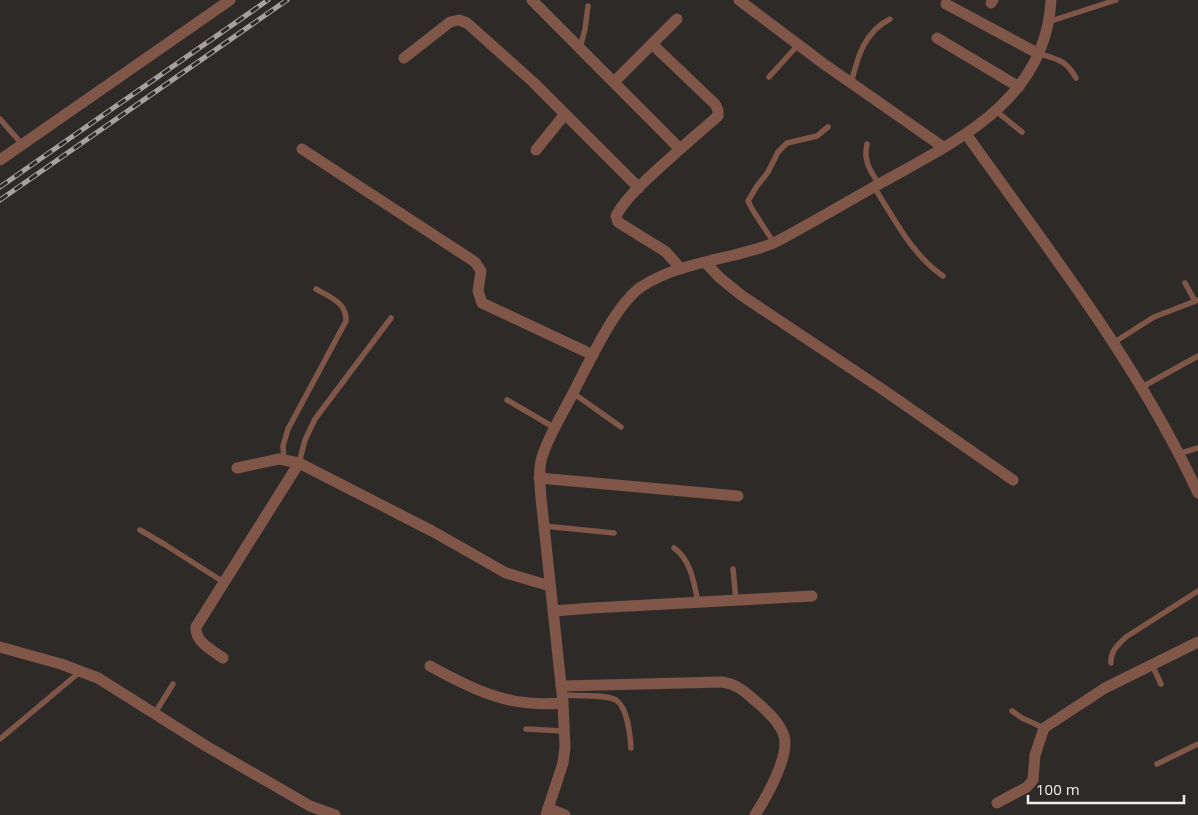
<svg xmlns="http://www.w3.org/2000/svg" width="1198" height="815" font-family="'Open Sans',sans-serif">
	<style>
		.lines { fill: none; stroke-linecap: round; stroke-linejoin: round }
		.lane { stroke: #7f5648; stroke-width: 5.5 }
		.street { stroke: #7f5648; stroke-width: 11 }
		.rail-casing { stroke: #a5a1a0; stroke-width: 5 }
		.rail { stroke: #2e2a28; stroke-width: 3; stroke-dasharray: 9; stroke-linecap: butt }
	</style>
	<rect width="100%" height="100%" fill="#2e2a28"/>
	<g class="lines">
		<g class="lane">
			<path d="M1048,22L1116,0"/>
			<path d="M580,48L585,29L588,6"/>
			<path d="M1039,54C1057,59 1066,60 1076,78"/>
			<path d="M769,77L798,45"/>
			<path d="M851,84C857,58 864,32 890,19"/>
			<path d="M996,111L1022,132"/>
			<path d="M0,119L22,144"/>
			<path d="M867,144C863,160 870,171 879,184"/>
			<path d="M874,187C894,218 912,255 943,276"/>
			<path d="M774,243L752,209L748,201L757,186L768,172L778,152L787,143L817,136L828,127"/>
			<path d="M1185,283L1195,301"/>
			<path d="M1113,343L1154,317L1198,300"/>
			<path d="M1142,387L1198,356"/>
			<path d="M573,393L621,427"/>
			<path d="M507,400L555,428"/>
			<path d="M1178,454L1198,448"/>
			<path d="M284,459L283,446L288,429L346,321C347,303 330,297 316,289"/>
			<path d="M299,463L305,440L315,419L391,318"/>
			<path d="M544,526L614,533"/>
			<path d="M140,530L164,544L225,583"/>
			<path d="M674,548C691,560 694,583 698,602"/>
			<path d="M733,569L736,600"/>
			<path d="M1111,663C1110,651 1118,645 1126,637L1198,591"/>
			<path d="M1152,665L1161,684"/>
			<path d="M562,695C575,696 605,694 616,700C628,708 630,735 631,748"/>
			<path d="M1012,711L1022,718L1044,728"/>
			<path d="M155,713L173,684"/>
			<path d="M526,729L564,731"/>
			<path d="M0,739L81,671"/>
			<path d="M1157,764L1198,744"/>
		</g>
		<g class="street">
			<path d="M532,0L680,149C661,167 627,194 616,216L618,222L666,252L681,269"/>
			<path d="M739,0L824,64L943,147"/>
			<path d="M991,3L993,0"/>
			<path d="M946,4L1039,54"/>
			<path d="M937,38L1019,87"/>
			<path d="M652,44L715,104L718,110V116L680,149"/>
			<path d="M404,58L450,22L459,20L467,23L533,82L639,188"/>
			<path d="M614,82L677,19"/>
			<path d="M966,134C1048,249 1139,365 1198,493"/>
			<path d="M302,149L475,262L481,271L478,291L482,303L593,355"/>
			<path d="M536,150L565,114"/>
			<path d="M0,160L230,0"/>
			<path d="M706,263L719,277L741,295L882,389L1013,480"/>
			<path d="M237,468L279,459L299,463L432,531L506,573L550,586"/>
			<path d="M539,478L738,496"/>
			<path d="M554,611L592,608L812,596"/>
			<path d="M0,647L61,664L98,678L206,746L310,806L335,815"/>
			<path d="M223,658C212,650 195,642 196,627L299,463"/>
			<path d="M430,666C475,691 511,708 563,703"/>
			<path d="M561,686L722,682C738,684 746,693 758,703C768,712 780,723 784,736C790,756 766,798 755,815"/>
			<path d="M997,803L1027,787L1033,780L1035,755L1044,728L1105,688L1198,642"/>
			<path d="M548,808L565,815"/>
			<path d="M546,815L563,763L565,747L563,703L541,498C540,485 538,470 542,457C549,435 562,415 572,395C588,365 614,306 641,287C680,261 732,260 774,243C810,224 845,203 881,183C958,140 1046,100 1051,0"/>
		</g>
		<defs>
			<g id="rail">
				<path d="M0,187L268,0"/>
				<path d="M0,200L287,0"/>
			</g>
		</defs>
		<use href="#rail" class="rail-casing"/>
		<use href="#rail" class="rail"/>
	</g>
	<path d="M1028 795v8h156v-8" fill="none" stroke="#f0edec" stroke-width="2.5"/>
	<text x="1036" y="795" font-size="15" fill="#f0edec" stroke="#2e2a28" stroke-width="4" paint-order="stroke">100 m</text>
</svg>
